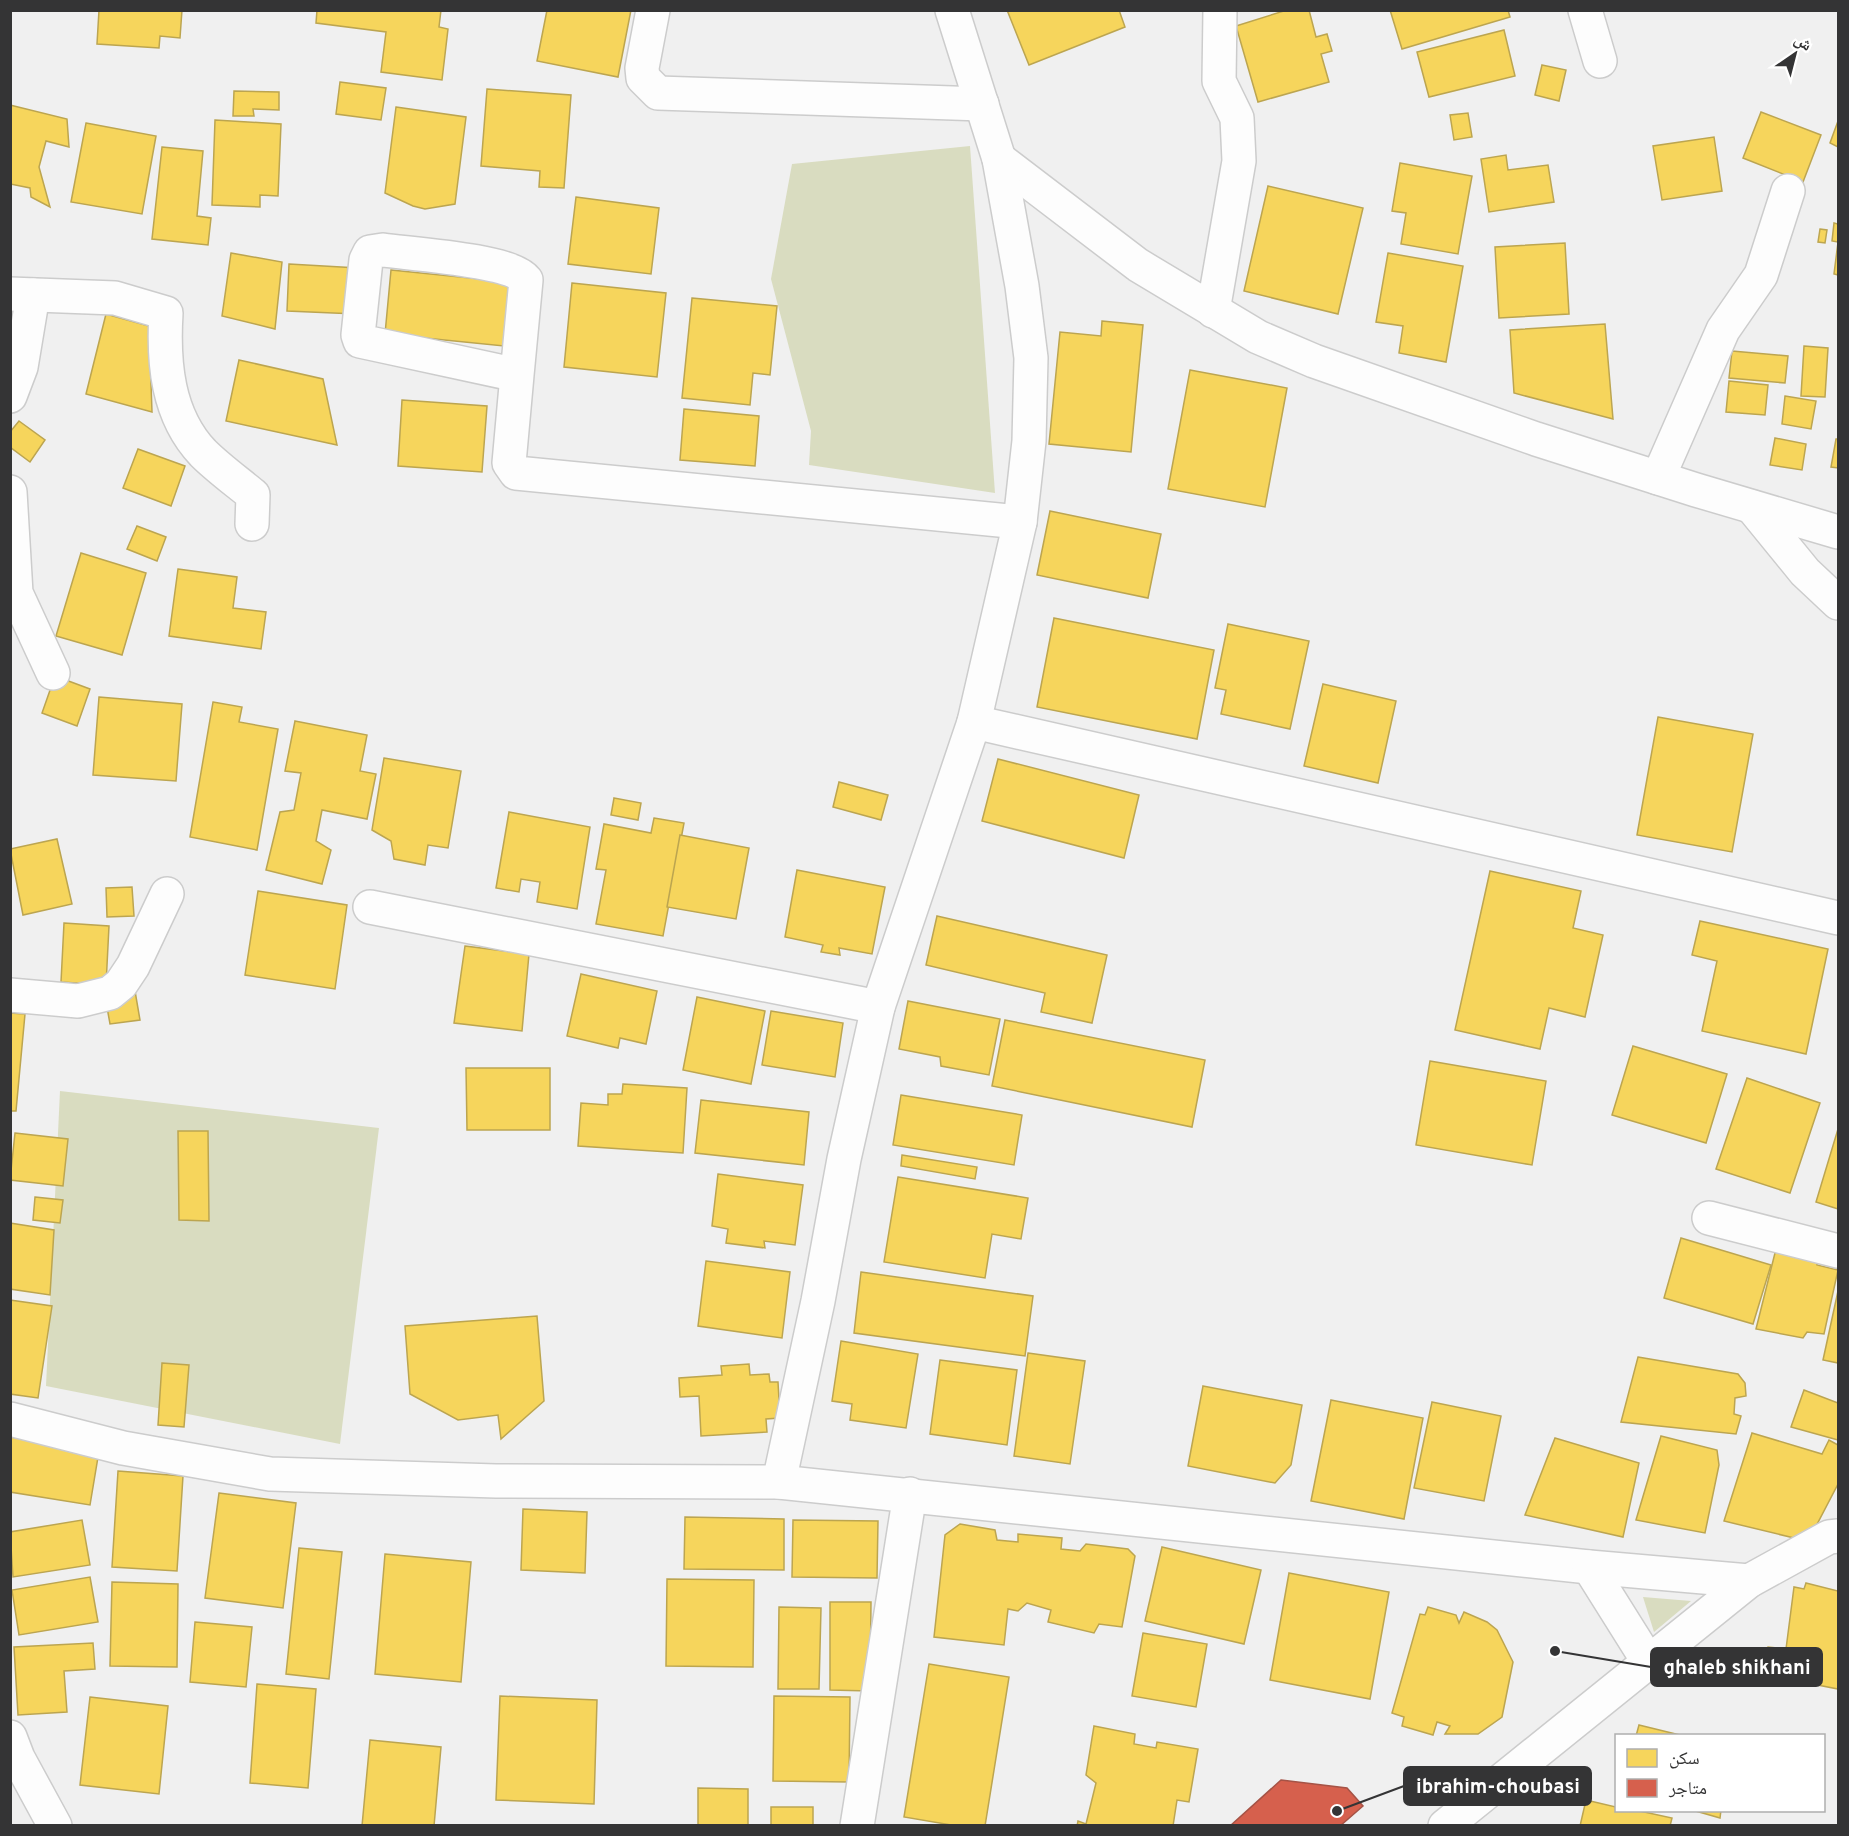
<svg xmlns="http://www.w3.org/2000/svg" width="1849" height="1836" font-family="Overpass,'Noto Naskh Arabic',sans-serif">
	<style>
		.green { fill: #d9dcc0 }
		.homes { fill: #f6d55c; stroke: #bca550; stroke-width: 1.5 }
		.shops { fill: #d6604d; stroke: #a55346; stroke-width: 1.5 }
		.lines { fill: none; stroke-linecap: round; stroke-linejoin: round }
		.minor-casing { stroke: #ccc; stroke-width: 36 }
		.minor { stroke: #fdfdfd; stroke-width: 33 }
		.leader { fill: none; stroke: #343435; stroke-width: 2 }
		.callout-dot { fill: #343435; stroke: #fff; stroke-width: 2 }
		.callout { fill: #343435; stroke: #343435; stroke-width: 2 }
		.callout-label { font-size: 20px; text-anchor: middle; font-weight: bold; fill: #fff }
	</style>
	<rect width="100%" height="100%" fill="#f0f0f0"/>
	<g class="green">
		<path d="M970,146L995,493L809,465L811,431L771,279L792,164Z"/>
		<path d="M60,1091L379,1128L340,1444L46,1386Z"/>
		<path d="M1643,1597L1691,1601L1654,1632Z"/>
	</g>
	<g class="homes">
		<path d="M99,10H182L180,38L160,36L159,48L97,44Z"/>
		<path d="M317,10H441L439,27L448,29L442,80L381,72L386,32L316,23Z"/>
		<path d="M547,10H631L618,77L537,61Z"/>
		<path d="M1007,10H1119L1125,27L1029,65Z"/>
		<path d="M1287,10H1309L1316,37L1327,34L1332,51L1321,54L1329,82L1258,102L1236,26Z"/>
		<path d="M1390,10H1508L1510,17L1402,49Z"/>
		<path d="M1504,30L1515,76L1429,97L1417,52Z"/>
		<path d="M1542,65L1566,70L1559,101L1535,95Z"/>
		<path d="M340,82L386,88L381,120L336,114Z"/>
		<path d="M487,89L571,95L564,188L539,187L540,171L481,166Z"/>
		<path d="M234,91L279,92V110L253,109L254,116H233Z"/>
		<path d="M10,105L67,119L69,147L46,141L39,167L50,207L31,197L30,188L10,184Z"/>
		<path d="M396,107L466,117L455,204L425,209L413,206L385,193Z"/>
		<path d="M1761,112L1821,135L1803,182L1743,158Z"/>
		<path d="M1468,113L1472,137L1454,140L1450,115Z"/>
		<path d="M215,120L281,124L278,196L260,195V207L212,205Z"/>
		<path d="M1838,121V147L1830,143Z"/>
		<path d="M86,123L156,136L142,214L71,202Z"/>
		<path d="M1714,137L1722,191L1662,200L1653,146Z"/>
		<path d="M162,147L203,151L197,216L211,218L208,245L152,239Z"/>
		<path d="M1506,155L1508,170L1548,165L1554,202L1489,212L1481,159Z"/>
		<path d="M1400,163L1472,176L1458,254L1401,244L1406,213L1392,211Z"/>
		<path d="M1268,186L1363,208L1338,314L1244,291Z"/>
		<path d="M576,197L659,208L651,274L568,264Z"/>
		<path d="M1834,223L1838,224V275L1834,274L1838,242L1832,241Z"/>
		<path d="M1820,229L1827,230L1825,243L1818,242Z"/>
		<path d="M1565,243L1569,314L1499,318L1495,247Z"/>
		<path d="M231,253L282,262L275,329L222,316Z"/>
		<path d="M1388,253L1463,266L1446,362L1399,353L1403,326L1376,322Z"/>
		<path d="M289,264L358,268L356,314L287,311Z"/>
		<path d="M391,270L510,282L504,346L385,334Z"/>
		<path d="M572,283L666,293L657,377L564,367Z"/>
		<path d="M692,298L777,306L770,375L753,373L750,405L682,398Z"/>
		<path d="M106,314L149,326L152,412L86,394Z"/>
		<path d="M1102,321L1143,325L1131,452L1049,444L1060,332L1101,336Z"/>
		<path d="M1605,324L1613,419L1514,393L1510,330Z"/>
		<path d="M1804,346L1828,348L1825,397L1801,396Z"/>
		<path d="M1732,351L1788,356L1785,383L1729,378Z"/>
		<path d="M239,360L323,379L337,445L226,421Z"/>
		<path d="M1190,370L1287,388L1265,507L1168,489Z"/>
		<path d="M1729,381L1768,385L1765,415L1726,412Z"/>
		<path d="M1785,396L1816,401L1811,429L1782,424Z"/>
		<path d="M402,400L487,406L482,472L398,466Z"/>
		<path d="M684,409L759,416L755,466L680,460Z"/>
		<path d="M19,421L45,440L30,462L10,447V432Z"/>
		<path d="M1775,438L1806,444L1802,470L1770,465Z"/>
		<path d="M1836,439H1838V468L1831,467Z"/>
		<path d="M138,449L185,466L171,506L123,488Z"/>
		<path d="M1050,511L1161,534L1148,598L1037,575Z"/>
		<path d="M137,526L166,537L157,561L127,549Z"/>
		<path d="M81,553L146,573L122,655L56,636Z"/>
		<path d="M178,569L237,577L233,608L266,612L261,649L169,636Z"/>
		<path d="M1054,618L1214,650L1197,739L1037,707Z"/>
		<path d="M1228,624L1309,641L1290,729L1221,714L1226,690L1215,688Z"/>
		<path d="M55,676L90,689L77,726L42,713Z"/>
		<path d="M1323,684L1396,701L1378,783L1304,766Z"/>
		<path d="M99,697L182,704L176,781L93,775Z"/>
		<path d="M213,702L242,707L239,722L278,729L257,850L190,837Z"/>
		<path d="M1658,717L1753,734L1732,852L1637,835Z"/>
		<path d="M295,721L367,735L360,771L376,774L367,819L322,810L316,841L331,850L322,884L266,870L280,812L294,810L301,773L285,771Z"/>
		<path d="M384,758L461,771L448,848L428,845L425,865L394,859L391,841L372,830Z"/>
		<path d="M998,759L1139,795L1124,858L982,821Z"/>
		<path d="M839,782L888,795L881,820L833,807Z"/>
		<path d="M614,798L641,803L638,820L611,815Z"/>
		<path d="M509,812L590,827L577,909L537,902L540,882L521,879L519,892L496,888Z"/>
		<path d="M654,818L684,823L663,936L596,924L606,870L596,869L604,824L651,833Z"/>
		<path d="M680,835L749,848L736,919L667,907Z"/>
		<path d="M57,839L72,904L23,915L10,849Z"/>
		<path d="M797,870L885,887L872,954L839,948L840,955L821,952L823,945L785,937Z"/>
		<path d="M1490,871L1581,891L1573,928L1603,935L1585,1017L1549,1008L1540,1049L1455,1030Z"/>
		<path d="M132,887L134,916L107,917L106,888Z"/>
		<path d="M258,891L347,905L335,989L245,975Z"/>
		<path d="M937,916L1107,955L1092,1023L1041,1012L1045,993L926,965Z"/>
		<path d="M1700,921L1828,949L1806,1054L1702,1031L1717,961L1692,955Z"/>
		<path d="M64,923L109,926L106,985L61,982Z"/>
		<path d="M465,946L529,954L522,1031L454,1023Z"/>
		<path d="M581,974L657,991L646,1044L620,1038L618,1048L567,1036Z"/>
		<path d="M135,991L140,1020L110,1024L105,996Z"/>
		<path d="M697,997L765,1011L751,1084L683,1070Z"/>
		<path d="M908,1001L1000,1019L989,1075L941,1066L940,1057L899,1049Z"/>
		<path d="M771,1011L843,1023L835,1077L762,1065Z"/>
		<path d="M10,1013L25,1014L16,1111H10Z"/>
		<path d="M1005,1020L1205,1060L1192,1127L992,1086Z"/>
		<path d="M1633,1046L1727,1074L1706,1143L1612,1115Z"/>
		<path d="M1430,1061L1546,1081L1532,1165L1416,1145Z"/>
		<path d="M466,1068H550V1130H467Z"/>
		<path d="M1747,1078L1820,1103L1790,1193L1716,1169Z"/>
		<path d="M623,1084L687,1088L683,1153L578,1146L581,1103L608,1105V1094H622Z"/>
		<path d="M901,1095L1022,1115L1014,1165L893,1145Z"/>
		<path d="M701,1100L809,1112L804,1165L695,1153Z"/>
		<path d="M1838,1129V1209L1816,1202Z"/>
		<path d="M178,1131H208L209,1221L179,1220Z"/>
		<path d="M15,1133L68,1139L63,1186L10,1180Z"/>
		<path d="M902,1155L977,1167L975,1179L901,1166Z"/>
		<path d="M718,1174L803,1185L795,1245L764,1241L765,1248L726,1243L728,1229L712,1226Z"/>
		<path d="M898,1177L1028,1198L1021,1239L992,1234L985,1278L884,1262Z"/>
		<path d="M35,1197L63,1200L60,1223L33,1220Z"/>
		<path d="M10,1223L54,1230L50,1295L10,1289Z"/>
		<path d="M1681,1238L1771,1265L1753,1324L1664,1298Z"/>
		<path d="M1777,1245L1817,1254V1265L1838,1270L1824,1334L1807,1332L1803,1338L1756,1329Z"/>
		<path d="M706,1261L790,1272L782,1338L698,1326Z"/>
		<path d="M861,1272L1033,1296L1025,1356L854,1333Z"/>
		<path d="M1838,1291V1363L1823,1360Z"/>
		<path d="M10,1300L52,1306L38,1398L10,1394Z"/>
		<path d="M537,1316L544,1401L501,1439L498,1415L458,1420L410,1394L405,1326Z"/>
		<path d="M841,1341L918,1354L906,1428L850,1420L852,1404L832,1401Z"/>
		<path d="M1028,1353L1085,1361L1070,1464L1014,1456Z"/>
		<path d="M1638,1357L1738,1374L1745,1383L1746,1396L1735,1398L1734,1414L1741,1416L1736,1434L1621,1422Z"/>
		<path d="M940,1360L1017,1370L1007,1445L930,1434Z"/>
		<path d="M162,1363L189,1365L184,1427L158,1425Z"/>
		<path d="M749,1364L750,1375L769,1374L770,1382H778L780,1418L766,1419L767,1432L701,1436L699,1396L680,1397L679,1378L722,1375L721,1366Z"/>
		<path d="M1203,1386L1302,1405L1291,1465L1275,1483L1188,1466Z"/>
		<path d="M1804,1390L1838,1403V1440L1791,1427Z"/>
		<path d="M1331,1400L1423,1418L1404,1519L1311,1501Z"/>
		<path d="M1432,1402L1501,1416L1484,1501L1414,1488Z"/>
		<path d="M1752,1433L1822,1454L1829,1440L1838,1445V1484L1813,1532L1794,1538L1724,1521Z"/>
		<path d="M1661,1436L1717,1450L1719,1465L1705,1533L1636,1520Z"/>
		<path d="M10,1437L99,1451L90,1505L10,1492Z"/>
		<path d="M1555,1438L1639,1463L1623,1537L1525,1515Z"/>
		<path d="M118,1471L183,1476L177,1571L112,1567Z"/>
		<path d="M219,1493L296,1503L283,1608L205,1598Z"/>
		<path d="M523,1509L587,1512L585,1573L521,1570Z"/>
		<path d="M685,1517L784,1519V1570L684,1569Z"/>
		<path d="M82,1520L90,1565L13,1577L10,1532Z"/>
		<path d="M793,1520L878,1521L877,1578L792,1577Z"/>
		<path d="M960,1524L995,1530L997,1540L1018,1542V1534L1062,1538L1061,1549L1080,1551L1086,1544L1128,1549L1135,1556L1122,1627L1099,1624L1094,1633L1048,1622L1051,1610L1027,1603L1018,1611L1008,1609L1004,1645L934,1637L945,1535Z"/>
		<path d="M1162,1547L1261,1570L1244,1644L1145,1621Z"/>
		<path d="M299,1548L342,1552L329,1679L286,1674Z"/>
		<path d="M385,1554L471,1562L461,1682L375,1674Z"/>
		<path d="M1289,1573L1389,1592L1370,1699L1270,1680Z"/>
		<path d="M90,1577L98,1622L19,1635L12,1590Z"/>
		<path d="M667,1579L754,1580L753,1667L666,1666Z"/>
		<path d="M112,1582L178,1584L177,1667L110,1666Z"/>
		<path d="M1806,1583L1838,1591V1689L1762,1674L1768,1647L1786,1649L1794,1587L1804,1589Z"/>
		<path d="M830,1602H871L870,1691L830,1690Z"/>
		<path d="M779,1607L821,1608L819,1689H778Z"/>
		<path d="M1428,1607L1456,1615L1459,1623L1464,1612L1487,1622L1497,1630L1513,1662L1502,1717L1478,1734H1445L1450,1726L1437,1722L1433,1735L1402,1726L1404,1717L1392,1713L1420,1614L1425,1615Z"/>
		<path d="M195,1622L252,1627L246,1687L190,1682Z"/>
		<path d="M1143,1633L1207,1644L1196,1707L1132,1696Z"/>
		<path d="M93,1643L95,1669L64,1671L67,1712L18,1715L14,1647Z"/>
		<path d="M929,1664L1009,1677L985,1826H957L904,1817Z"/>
		<path d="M257,1684L316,1689L308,1788L250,1783Z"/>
		<path d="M500,1696L597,1700L594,1804L496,1800Z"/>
		<path d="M774,1696L850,1697L849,1782L773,1781Z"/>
		<path d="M90,1697L168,1706L159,1794L80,1785Z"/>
		<path d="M1639,1725L1684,1736H1636Z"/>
		<path d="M1094,1726L1135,1734L1134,1744L1156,1748L1157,1742L1198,1749L1189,1802L1177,1800L1173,1826H1077L1078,1821L1086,1824L1096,1783L1086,1775Z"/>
		<path d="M370,1740L441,1747L434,1826H362Z"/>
		<path d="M698,1788L748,1789V1826H698Z"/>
		<path d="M1586,1800L1616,1807V1810H1635L1672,1818L1670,1826H1580Z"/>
		<rect x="771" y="1807" width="42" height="19"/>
		<path d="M1692,1810H1721L1720,1818Z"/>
	</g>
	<path class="shops" d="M1281,1780L1347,1788L1363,1806L1340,1826H1230Z"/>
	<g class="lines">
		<defs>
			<g id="minor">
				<path d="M653,10L642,68L643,78L658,93L982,104"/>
				<path d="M1585,10L1600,61"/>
				<path d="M999,159L1138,265L1258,337L1314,361L1536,439L1696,490L1838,532"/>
				<path d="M10,294L115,298L166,313C163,362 167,415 203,453C218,468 236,481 253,495L252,524"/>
				<path d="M1213,311L1239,161L1237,118L1219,81L1220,10"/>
				<path d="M517,375L526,280C511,260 412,254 383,250L370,252L366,260L358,335L360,341L517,375L509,463L516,473L1020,522"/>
				<path d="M10,396L21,367L33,295"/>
				<path d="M1658,478L1723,330L1761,275L1788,191"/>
				<path d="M10,492L16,593L53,673"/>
				<path d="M1752,507L1805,572L1838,603"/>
				<path d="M974,722L1838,918"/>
				<path d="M370,907L878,1007"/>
				<path d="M10,995L78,1001L110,993L121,984L133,966L167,894"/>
				<path d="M1709,1218L1838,1251"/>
				<path d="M10,1419L123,1448L270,1474L496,1481L779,1482L1589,1567L1749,1581"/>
				<path d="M779,1482L818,1301L844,1159L878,1007L974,722L1020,522L1029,441L1031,358L1022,286L999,159L952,10"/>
				<path d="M1589,1567L1648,1661"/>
				<path d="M10,1737L18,1758L55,1826"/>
				<path d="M857,1826L910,1494"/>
				<path d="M1445,1826L1749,1581L1829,1537L1838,1536"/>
			</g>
		</defs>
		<use href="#minor" class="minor-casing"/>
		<use href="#minor" class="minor"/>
	</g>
	<path class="leader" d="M1555 1651L1651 1667M1337 1811L1404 1786"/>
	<g class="callout-dot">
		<circle cx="1555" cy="1651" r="6"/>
		<circle cx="1337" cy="1811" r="6"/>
	</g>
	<g class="callout">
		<rect x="1651" y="1648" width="171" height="38" rx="6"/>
		<rect x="1404" y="1767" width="187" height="38" rx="6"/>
	</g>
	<g class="callout-label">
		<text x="1737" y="1674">ghaleb shikhani</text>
		<text x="1498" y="1793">ibrahim-choubasi</text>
	</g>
	<rect width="1849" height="1836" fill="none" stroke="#343435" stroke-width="24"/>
	<rect x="1615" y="1734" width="210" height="78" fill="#ffffff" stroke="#aeaeae" stroke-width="1.5"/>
	<rect x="1627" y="1749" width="30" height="18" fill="#f6d55c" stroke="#aeaeae" stroke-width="1.5"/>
	<text x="1669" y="1764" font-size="18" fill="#343435">سكن</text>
	<rect x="1627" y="1779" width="30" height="18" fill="#d6604d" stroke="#aeaeae" stroke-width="1.5"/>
	<text x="1669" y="1794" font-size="18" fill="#343435">متاجر</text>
	<g transform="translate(1795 54) rotate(35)" stroke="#ffffff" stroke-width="4.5" paint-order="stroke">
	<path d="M0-4.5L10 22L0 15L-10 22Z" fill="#343435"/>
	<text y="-9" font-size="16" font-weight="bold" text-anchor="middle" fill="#343435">ش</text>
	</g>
</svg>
